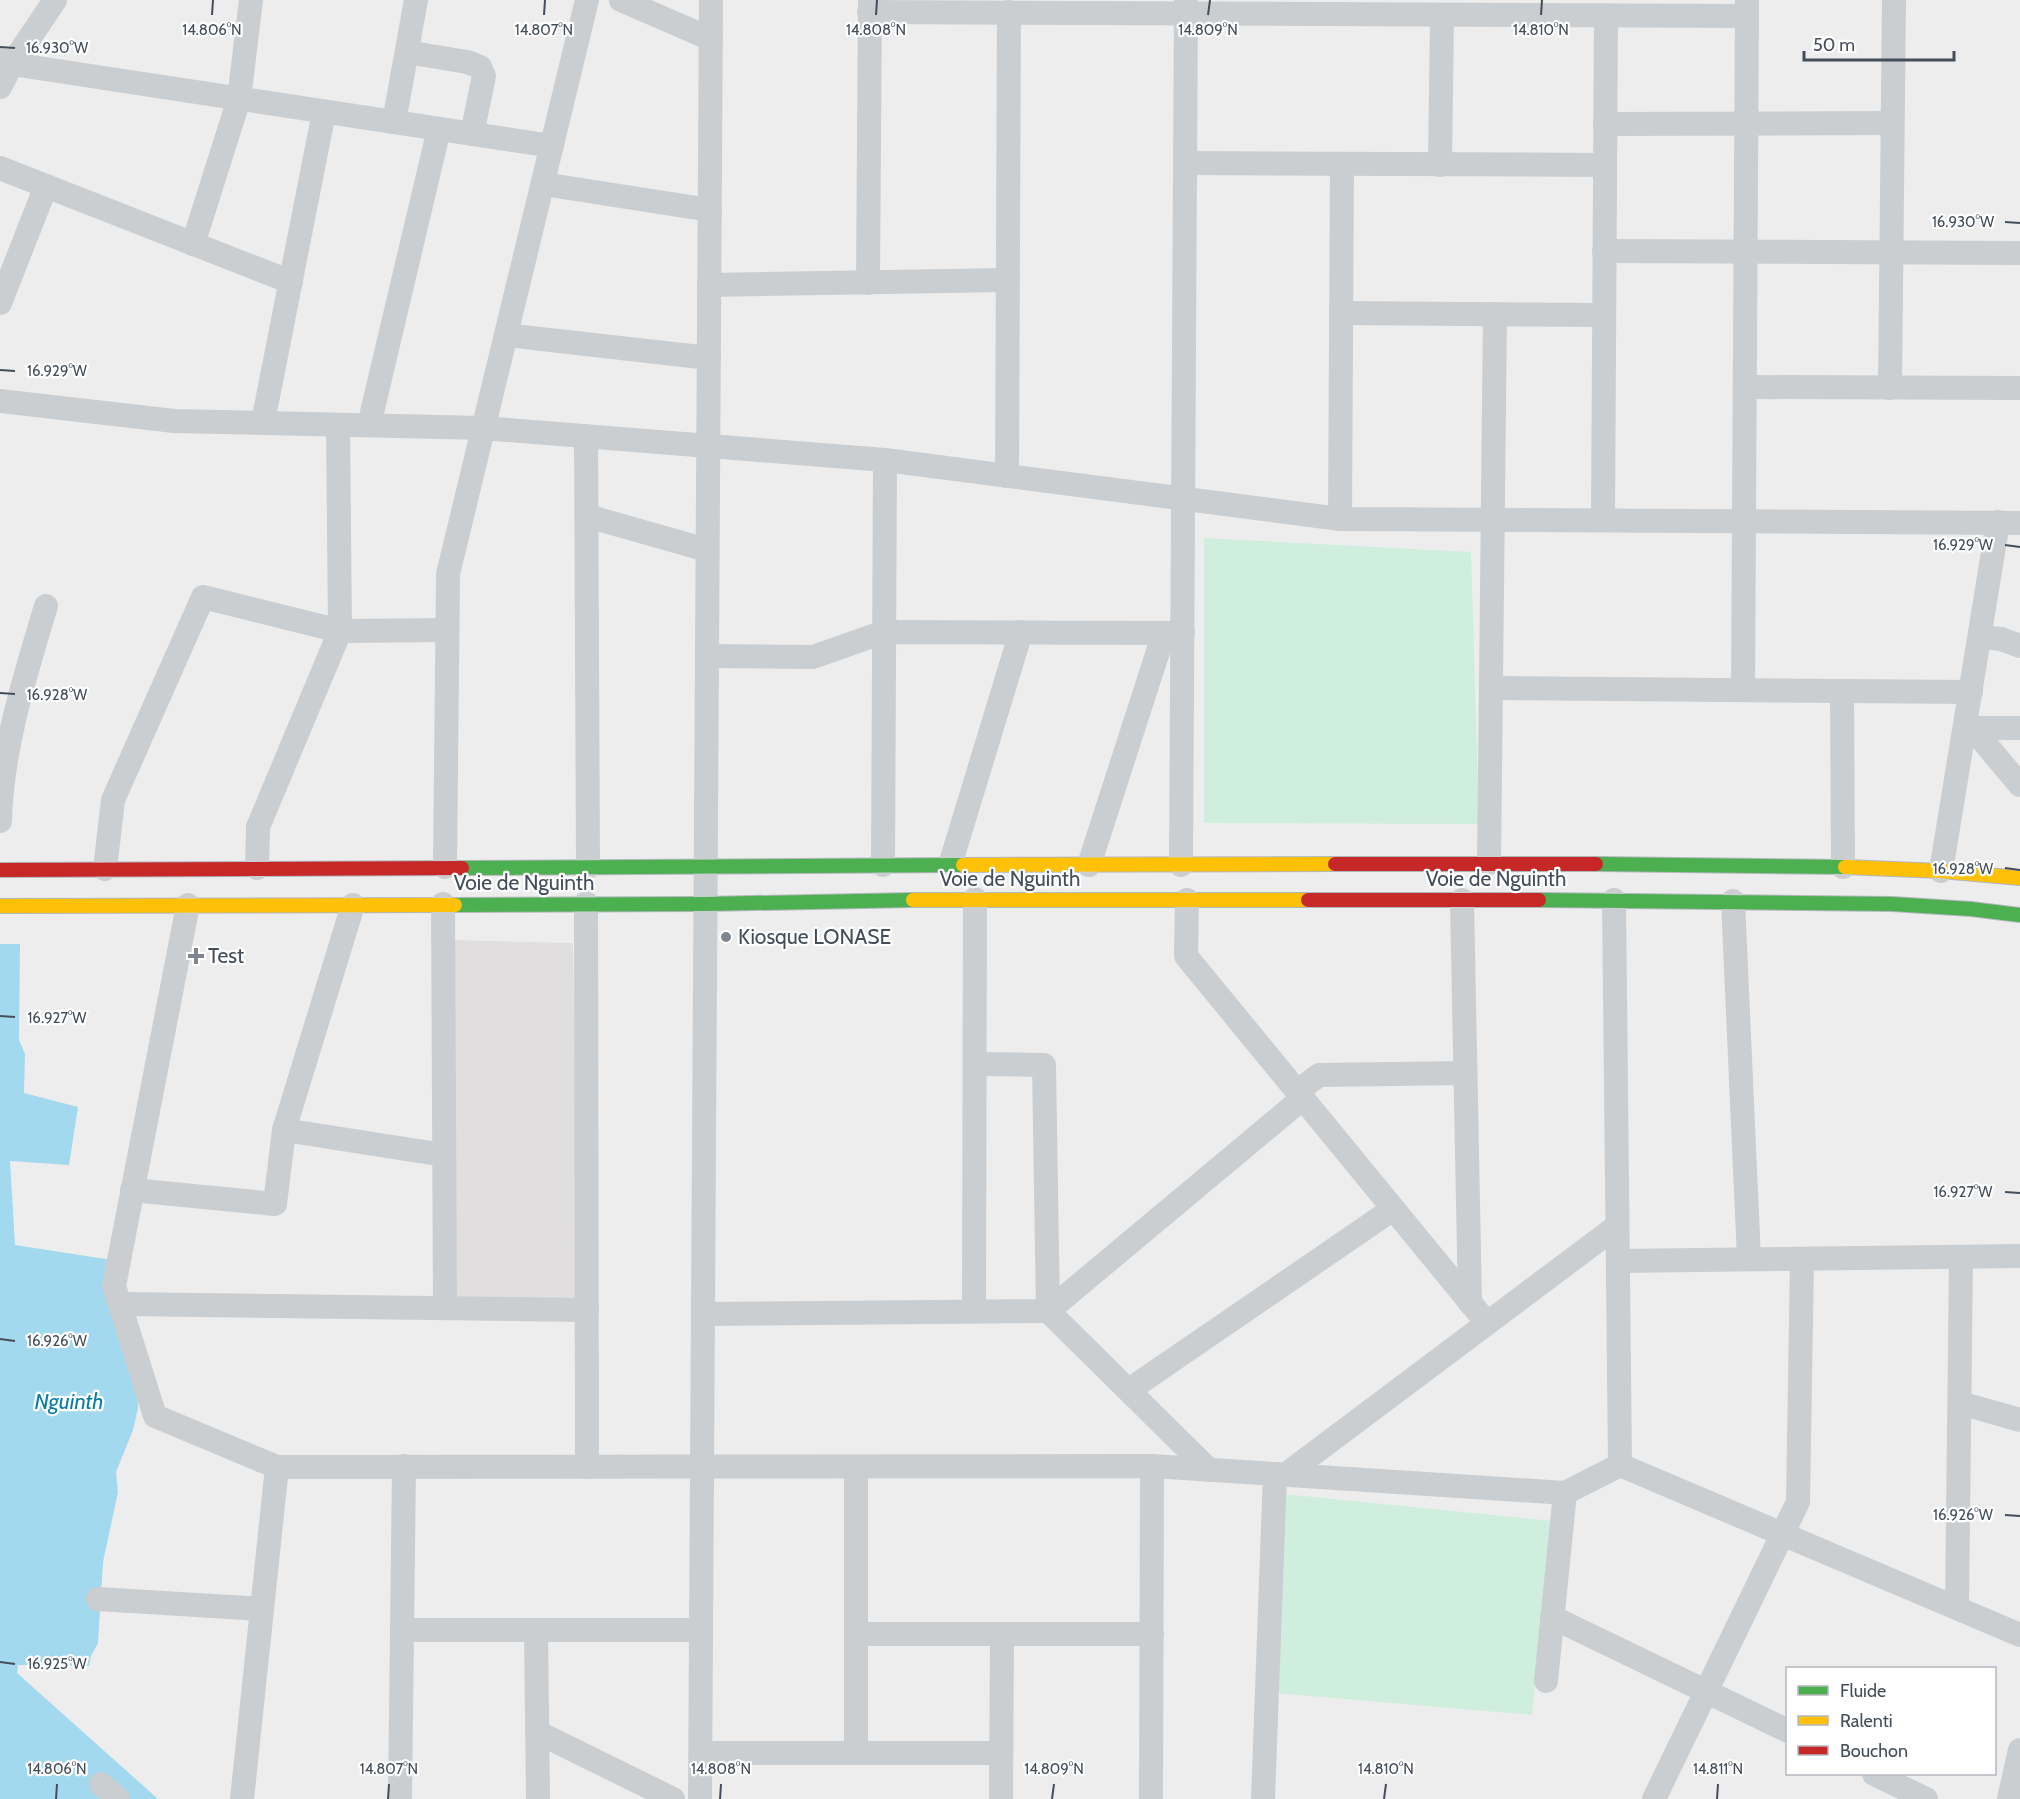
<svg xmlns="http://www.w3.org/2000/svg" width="2020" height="1799" font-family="Cabin,sans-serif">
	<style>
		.education { fill: #e0dedf }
		.green { fill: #d0eede }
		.water { fill: #a2d9ee }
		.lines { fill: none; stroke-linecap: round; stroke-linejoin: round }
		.fast-casing { stroke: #b2b6bd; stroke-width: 16 }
		.slow-casing { stroke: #b2b6bd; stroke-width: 16 }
		.jam-casing { stroke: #b2b6bd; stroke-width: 16 }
		.street { stroke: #caced1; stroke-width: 24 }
		.fast { stroke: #4caf50; stroke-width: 14 }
		.slow { stroke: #ffc107; stroke-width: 14 }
		.jam { stroke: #c62828; stroke-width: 14 }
		.ticks { fill: none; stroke: #444e5a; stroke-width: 2 }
		.poi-dot { fill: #80868d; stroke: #fff; stroke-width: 2 }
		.labels { text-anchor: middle; stroke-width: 4.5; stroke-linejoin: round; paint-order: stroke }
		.street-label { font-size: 21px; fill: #444e5a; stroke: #fff }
		.poi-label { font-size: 21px; fill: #444e5a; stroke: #fff; text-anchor: start }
		.water-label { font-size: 22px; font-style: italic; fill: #077ba9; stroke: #fff }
		.ticks-label { font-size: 15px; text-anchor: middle; fill: #444e5a; stroke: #fff; stroke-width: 4.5; stroke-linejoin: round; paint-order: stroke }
	</style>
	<rect width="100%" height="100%" fill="#eeeded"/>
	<path class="education" d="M452,940L573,943L578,1302L457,1299Z"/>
	<g class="green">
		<path d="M1204,538L1471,552L1479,824L1204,823Z"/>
		<path d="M1284,1494L1553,1521L1532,1715L1275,1693Z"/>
	</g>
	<path class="water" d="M0,944H20L19,1040L25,1054L24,1093L78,1107L69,1165L10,1161L15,1245L112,1260L137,1381L138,1408L133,1430L116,1472L118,1492L103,1562L98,1643L91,1656L89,1666L18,1665L17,1673L158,1799H0Z"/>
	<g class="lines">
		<defs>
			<g id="fast">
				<path d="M1596,864L1845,867"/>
				<path d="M462,868L963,865"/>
				<path d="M1539,900L1892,904L1971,909L2020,915"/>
				<path d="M455,905L705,904L913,900"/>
			</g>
			<g id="slow">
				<path d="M963,865L1335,864"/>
				<path d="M1845,867L1941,871L2020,878"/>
				<path d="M913,900H1308"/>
				<path d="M0,906L455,905"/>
			</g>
			<g id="jam">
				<path d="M1335,864H1596"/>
				<path d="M0,870L462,868"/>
				<path d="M1308,900H1539"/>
			</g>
		</defs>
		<use href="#fast" class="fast-casing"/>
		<use href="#slow" class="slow-casing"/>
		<use href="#jam" class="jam-casing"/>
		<g class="street">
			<path d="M621,0L711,39"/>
			<path d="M869,12L1747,16"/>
			<path d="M407,52L467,62L480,67L484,76L472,134"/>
			<path d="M0,59L12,64L552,146"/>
			<path d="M0,87L12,64L55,0"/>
			<path d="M394,122L416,0"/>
			<path d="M1605,124L1892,123"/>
			<path d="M1185,163L1605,165"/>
			<path d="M1440,165L1442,15"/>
			<path d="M0,168L291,282"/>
			<path d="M543,184L710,210"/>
			<path d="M193,244L239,99L251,0"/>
			<path d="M1604,251L2020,253"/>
			<path d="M868,283L870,0"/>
			<path d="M709,285L1008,280"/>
			<path d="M0,303L46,186"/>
			<path d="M1341,313L1604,315"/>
			<path d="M506,335L709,358"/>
			<path d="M1745,387L2020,388"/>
			<path d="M1890,388L1894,0"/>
			<path d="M0,401L174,421L483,428L885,460L1340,519L2020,523"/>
			<path d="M263,422L324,112"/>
			<path d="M369,425L439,129"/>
			<path d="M586,436L588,867"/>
			<path d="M1007,476L1009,12"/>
			<path d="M587,516L707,550"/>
			<path d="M1340,519L1342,164"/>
			<path d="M1603,520L1606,16"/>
			<path d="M1980,637L2001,639L2020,646"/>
			<path d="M707,656L813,657L884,632L1183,633"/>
			<path d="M1491,688L1971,692"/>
			<path d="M1743,690L1747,2"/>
			<path d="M1842,691L1843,867"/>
			<path d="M1965,728H2020"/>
			<path d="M1972,728L2020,785"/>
			<path d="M0,821C2,747 25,676 46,606"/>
			<path d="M1489,863L1495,314"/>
			<path d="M883,865L885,460"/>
			<path d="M950,865L1021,632"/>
			<path d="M1089,865L1164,633"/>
			<path d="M1181,865L1186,0"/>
			<path d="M445,867L448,574L587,0"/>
			<path d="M257,868L258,827L340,631L338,425"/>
			<path d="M105,869L113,800L203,597L340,631L447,630"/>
			<path d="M1941,871L1998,522"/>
			<path d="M1187,900L1186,956L1487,1323"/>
			<path d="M1462,900L1470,1303"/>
			<path d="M1614,900L1620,1465"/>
			<path d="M1733,901L1749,1259"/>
			<path d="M586,903L587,1467"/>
			<path d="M443,904L445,1308"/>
			<path d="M188,905L114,1286L155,1416L277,1467L1152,1466L1565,1493L1620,1465L2020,1635"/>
			<path d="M975,1064L1044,1065L1048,1311L1209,1470"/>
			<path d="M1298,1091L1319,1075L1465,1073"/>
			<path d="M284,1130L444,1155"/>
			<path d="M132,1190L275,1204L284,1130L353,905"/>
			<path d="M1618,1261L2020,1256"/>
			<path d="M120,1304L587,1310"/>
			<path d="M974,1311L975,899"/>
			<path d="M703,1314L1048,1311L1303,1098"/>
			<path d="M1129,1390L1393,1209"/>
			<path d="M1960,1403L2020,1420"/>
			<path d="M1285,1475L1617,1226"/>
			<path d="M98,1599L262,1609"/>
			<path d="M1957,1608L1961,1257"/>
			<path d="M1552,1617L1788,1731"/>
			<path d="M402,1630H701"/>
			<path d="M536,1630L538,1799"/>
			<path d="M856,1634H1152"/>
			<path d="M1546,1681L1565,1493"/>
			<path d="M537,1732L673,1799"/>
			<path d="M701,1753H1001"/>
			<path d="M856,1753V1467"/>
			<path d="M1874,1774L1926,1799"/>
			<path d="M101,1784L118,1799"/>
			<path d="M242,1799L277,1467"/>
			<path d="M400,1799L404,1466"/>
			<path d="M700,1799L711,0"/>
			<path d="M1001,1799L1002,1634"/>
			<path d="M1151,1799L1152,1466"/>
			<path d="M1263,1799L1275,1474"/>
			<path d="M1654,1799L1798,1502L1802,1259"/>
			<path d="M2009,1799L2020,1750"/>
		</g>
		<use href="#fast" class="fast"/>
		<use href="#slow" class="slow"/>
		<use href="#jam" class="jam"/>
	</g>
	<path class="ticks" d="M212,15L213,0M544,15L545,0M876,15L877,0M1208,15L1210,0M1541,15L1542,0M0,47L15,48M2005,222L2020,223M0,370L15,371M2005,545L2020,547M0,693L15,694M2005,868L2020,870M0,1016L15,1017M2005,1192L2020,1193M0,1339L15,1341M2005,1515L2020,1516M0,1662L15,1664M56,1799L57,1784M388,1799L389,1784M720,1799L721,1784M1052,1799L1054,1784M1384,1799L1386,1784M1717,1799L1718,1784"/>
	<g class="poi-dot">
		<circle cx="726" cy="937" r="6"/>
		<path d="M193 947h6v6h6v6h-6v6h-6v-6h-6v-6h6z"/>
	</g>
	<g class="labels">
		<g class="street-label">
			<text x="1010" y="886">Voie de Nguinth</text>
			<text x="1496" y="886">Voie de Nguinth</text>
			<text x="524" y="890">Voie de Nguinth</text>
		</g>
		<g class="poi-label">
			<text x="738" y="944">Kiosque LONASE</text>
			<text x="208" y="963">Test</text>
		</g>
		<g class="water-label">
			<text x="69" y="1409">Nguinth</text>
		</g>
	</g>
	<g class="ticks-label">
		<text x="212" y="35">14.806°N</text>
		<text x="544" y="35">14.807°N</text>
		<text x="876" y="35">14.808°N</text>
		<text x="1208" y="35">14.809°N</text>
		<text x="1541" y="35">14.810°N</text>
		<text x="57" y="53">16.930°W</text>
		<text x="1963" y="227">16.930°W</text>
		<text x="57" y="376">16.929°W</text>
		<text x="1963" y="550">16.929°W</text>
		<text x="57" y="700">16.928°W</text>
		<text x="1963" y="874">16.928°W</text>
		<text x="57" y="1023">16.927°W</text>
		<text x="1963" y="1197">16.927°W</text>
		<text x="57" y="1346">16.926°W</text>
		<text x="1963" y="1520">16.926°W</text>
		<text x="57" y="1669">16.925°W</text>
		<text x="57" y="1774">14.806°N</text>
		<text x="389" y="1774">14.807°N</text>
		<text x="721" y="1774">14.808°N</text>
		<text x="1054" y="1774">14.809°N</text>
		<text x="1386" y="1774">14.810°N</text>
		<text x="1718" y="1774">14.811°N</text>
	</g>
	<rect x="1786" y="1667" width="210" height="108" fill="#ffffff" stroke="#b4b8bd" stroke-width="1.5"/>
	<rect x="1798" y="1686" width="30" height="9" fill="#4caf50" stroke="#b4b8bd" stroke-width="1.5"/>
	<text x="1840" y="1697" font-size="18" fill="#444e5a">Fluide</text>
	<rect x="1798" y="1716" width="30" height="9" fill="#ffc107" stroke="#b4b8bd" stroke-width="1.5"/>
	<text x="1840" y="1727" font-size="18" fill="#444e5a">Ralenti</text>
	<rect x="1798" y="1746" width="30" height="9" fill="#c62828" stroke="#b4b8bd" stroke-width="1.5"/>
	<text x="1840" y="1757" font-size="18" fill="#444e5a">Bouchon</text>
	<path d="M1804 51v9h150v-9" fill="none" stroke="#444e5a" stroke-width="3"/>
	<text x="1813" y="51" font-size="18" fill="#444e5a" stroke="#ffffff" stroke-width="4.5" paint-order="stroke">50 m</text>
</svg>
